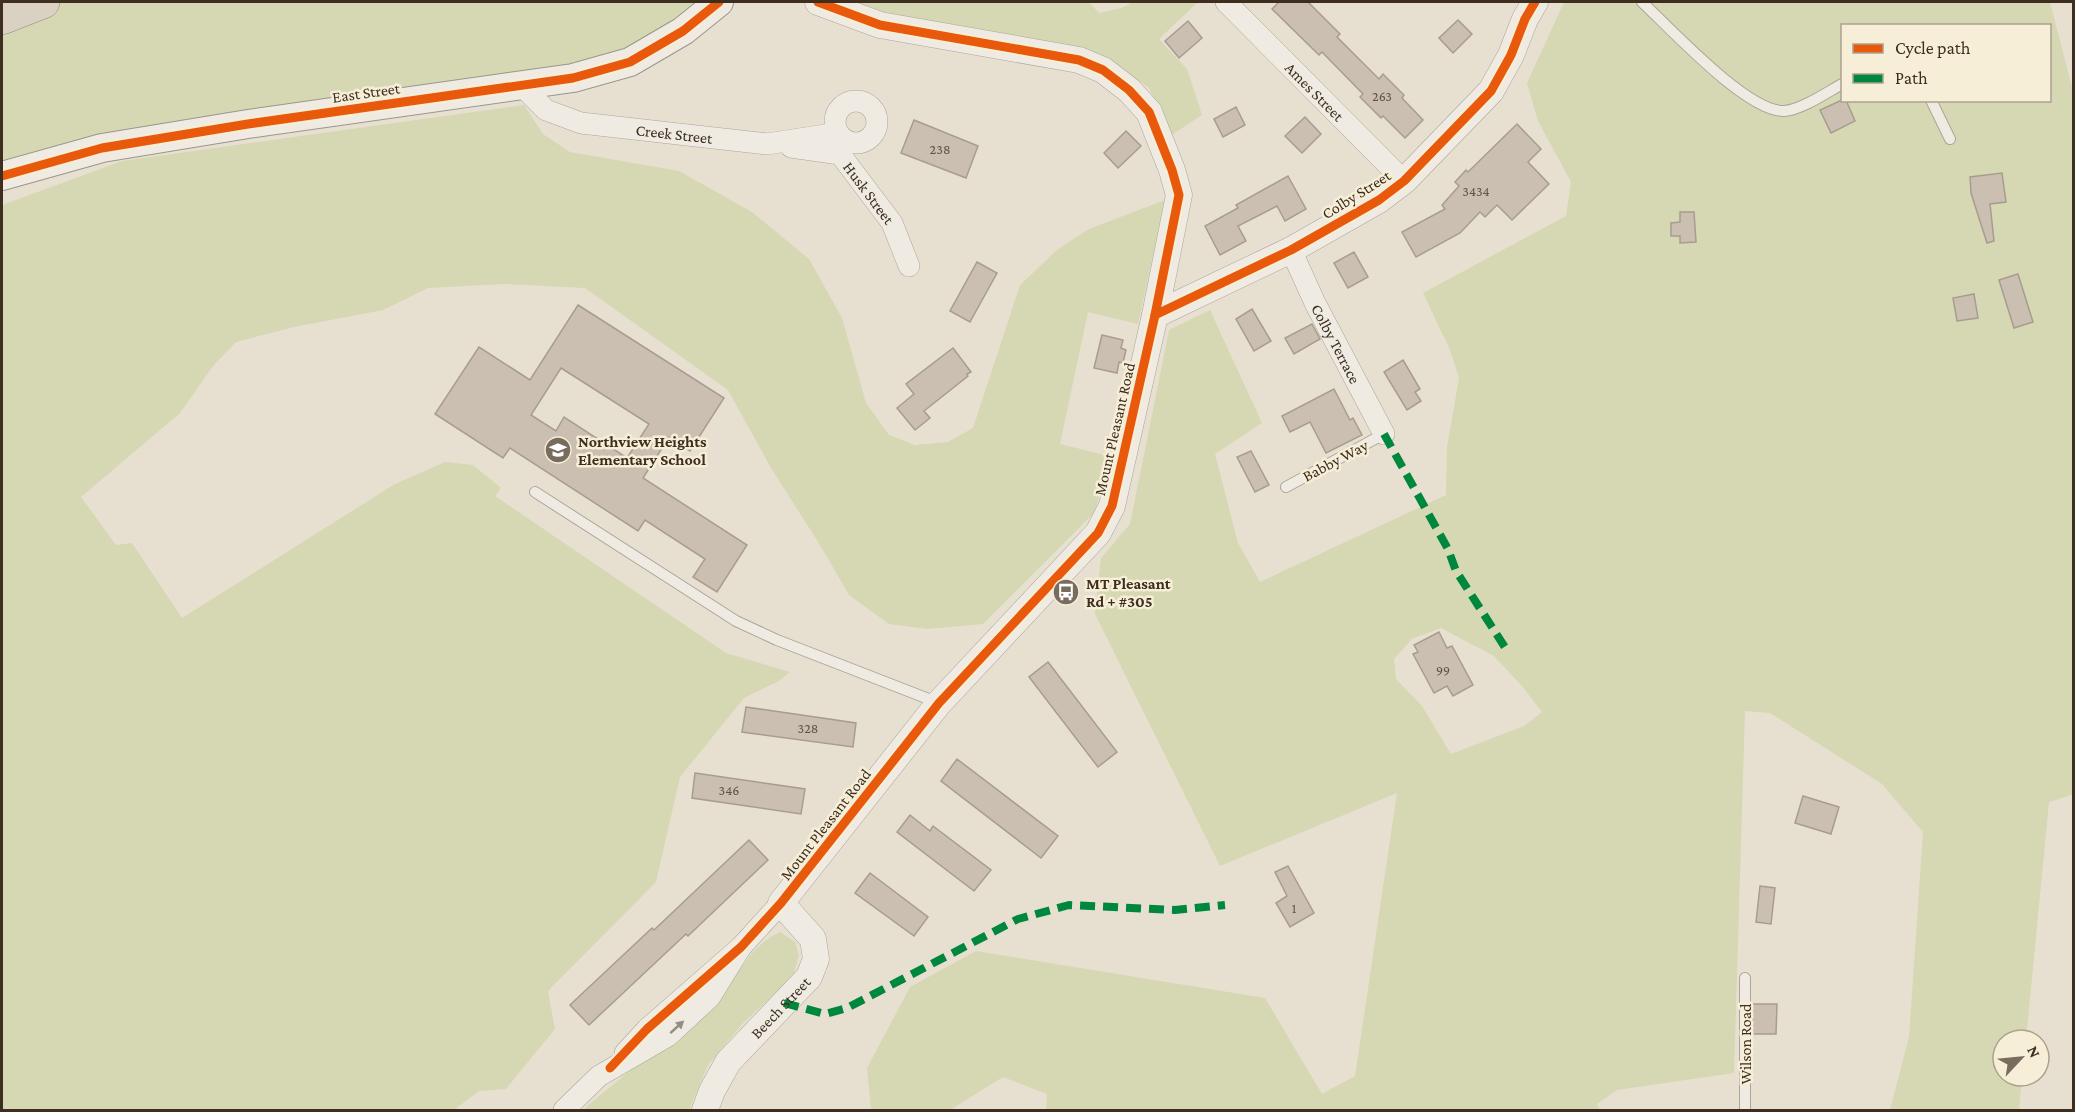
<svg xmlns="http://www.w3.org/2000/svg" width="2075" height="1112" font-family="'Crimson Pro',serif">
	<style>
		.green { fill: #d6d7b3; fill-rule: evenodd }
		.building { fill: #cbbfb2; stroke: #a89c90; stroke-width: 1.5; fill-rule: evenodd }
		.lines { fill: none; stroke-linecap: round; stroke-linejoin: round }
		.service-casing { stroke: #ada599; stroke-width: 12 }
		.minor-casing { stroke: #ada599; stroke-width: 22 }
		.tertiary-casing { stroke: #ada599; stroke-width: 27 }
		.secondary-casing { stroke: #9c958a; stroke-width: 30 }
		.motorway-casing { stroke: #928b80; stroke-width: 34 }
		.service { stroke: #efebe3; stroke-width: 10 }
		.minor { stroke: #efebe3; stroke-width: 21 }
		.tertiary { stroke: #efebe3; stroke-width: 26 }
		.secondary { stroke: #efebe3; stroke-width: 28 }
		.motorway { stroke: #dad1c2; stroke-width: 33 }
		.quiet { stroke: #00873e; stroke-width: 8; stroke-dasharray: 15 8; stroke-linecap: butt }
		.cycleway-casing { stroke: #f7eed8; stroke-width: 13 }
		.cycleway { stroke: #e8590c; stroke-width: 9 }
		.oneway { fill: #968c82 }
		.labels { text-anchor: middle; stroke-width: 5; stroke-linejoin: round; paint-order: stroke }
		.number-label { font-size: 14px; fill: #605244 }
		.street-label { font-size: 16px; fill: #3d2e20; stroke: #f7eed8 }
		.poi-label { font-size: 16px; font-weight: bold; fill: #3d2e20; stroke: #f7eed8; text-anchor: start }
	</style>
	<rect width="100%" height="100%" fill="#e7e0d1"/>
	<g class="green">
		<path d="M43,2H719L630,62L2,176V18Z"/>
		<path d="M849,2H1089L1099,13L1121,8L1133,2H1198L1159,39L1187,69L1202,115L1170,136L1149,88L1101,56L903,16L862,7Z"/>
		<path d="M1564,2H2050L2074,95V794L2049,802L2026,1040H2003V1076H2022L2019,1110H1890L1909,1037L1923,832L1882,784L1770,713L1745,711L1734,1073L1617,1090L1597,1104L1600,1110H1046L1047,1094L1003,1077L950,1110H871L867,1068L910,987L976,951L1265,998L1322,1094L1355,1076L1397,793L1220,866L1095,614L1101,558L1130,524L1169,330L1210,310L1262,423L1215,454L1238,543L1260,582L1446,495L1447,447L1459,378L1450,350L1423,293L1566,216L1571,182L1538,121L1527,83ZM1842,26H2050V100H1842ZM1441,628L1494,656L1522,686L1542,712L1524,726L1451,754L1422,706L1396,679L1394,659L1412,639Z"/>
		<path d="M524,105L543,134L570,152L679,171L752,212L809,259L842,318L866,403L889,435L915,445L948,442L973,428L1020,285L1058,249L1089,229L1165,200L1138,324L1088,312L1060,444L1109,456L1095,512L983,624L927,629L889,624L849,595L820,545L771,468L728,390L585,288L505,284L428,288L383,310L294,327L236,342L213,366L180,413L81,497L116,545L132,543L182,618L395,484L445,462L473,465L501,488L495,496L726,653L790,672L779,681L744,698L680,777L656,882L548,991L555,1029L506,1089L479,1091L454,1110H2V205L122,161Z"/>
		<path d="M780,932L795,942L799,955L793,977L743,1023L708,1065L689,1110H584C592,1100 605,1092 615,1083C647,1056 682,1034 712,1005C736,981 748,946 780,932Z"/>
	</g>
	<g class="building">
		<path d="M1279,2H1308L1340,34L1337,37L1379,79L1383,74L1404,95L1402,98L1423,120L1405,138L1383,116L1381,118L1360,97L1363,94L1322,52L1319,55L1272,9Z"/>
		<path d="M1458,20L1472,34L1453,53L1439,38Z"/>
		<path d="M1188,21L1202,38L1179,58L1165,41Z"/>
		<path d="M1842,100H1846L1855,121L1831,133L1820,110Z"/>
		<path d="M1236,107L1245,125L1223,137L1214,119Z"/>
		<path d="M1305,117L1321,134L1302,153L1285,136Z"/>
		<path d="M914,120L978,146L966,178L901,153Z"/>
		<path d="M1517,124L1541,149L1528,162L1549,184L1512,220L1497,205L1485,217L1480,212L1460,233L1416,257L1402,232L1445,209L1442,205L1459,186L1455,182L1466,170L1468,172Z"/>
		<path d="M1126,131L1141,146L1118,168L1104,153Z"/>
		<path d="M2002,173L2006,202L1990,204L1994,241L1987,243L1971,193L1970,177Z"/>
		<path d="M1288,176L1306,209L1285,221L1277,206L1238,226L1246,241L1220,255L1205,226L1238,208L1236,205Z"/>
		<path d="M1680,212H1694L1696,242L1680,243V236H1671V223L1680,222Z"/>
		<path d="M1354,252L1368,277L1348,288L1334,263Z"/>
		<path d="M977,262L997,273L970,322L950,311Z"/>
		<path d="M2018,274L2033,322L2014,328L1999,280Z"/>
		<path d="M1974,294L1978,318L1957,321L1953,298Z"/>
		<path d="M578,305L724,398L690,451L669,437L643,478L747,545L717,592L693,577L705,559L645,520L638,531L510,448L503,458L435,414L479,347L530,380ZM561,368L649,424L627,458L564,417L556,431L531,415Z"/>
		<path d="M1252,309L1271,341L1254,351L1236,319Z"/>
		<path d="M1312,324L1320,339L1294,354L1285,338Z"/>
		<path d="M1102,335L1123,340L1121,348L1126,350L1123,363L1119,362L1117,373L1094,368Z"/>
		<path d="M953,348L971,372L967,374L968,376L924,411L930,418L915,430L897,408L914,394L906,384Z"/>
		<path d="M1403,360L1420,389L1415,392L1421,401L1407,410L1384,372Z"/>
		<path d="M1334,389L1350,420L1353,418L1362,435L1326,453L1310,422L1290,432L1282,416Z"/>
		<path d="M1251,451L1269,485L1255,492L1237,457Z"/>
		<path d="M1439,632L1447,648L1452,646L1473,685L1453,696L1447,686L1434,693L1413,654L1418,652L1414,645Z"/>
		<path d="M1048,662L1117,752L1098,767L1029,677Z"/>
		<path d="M746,707L856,723L853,747L742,732Z"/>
		<path d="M957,759L1058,836L1041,858L941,781Z"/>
		<path d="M695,773L805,789L801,814L692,798Z"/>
		<path d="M1803,796L1839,807L1831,834L1795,823Z"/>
		<path d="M910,815L930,831L933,826L991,870L974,891L897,832Z"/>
		<path d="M749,840L768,860L688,936L686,934L589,1025L570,1005L652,928L654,930Z"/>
		<path d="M1288,866L1314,913L1290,927L1276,903L1287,896L1275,872Z"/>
		<path d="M870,873L928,917L914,936L855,893Z"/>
		<path d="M1760,886L1775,888L1771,924L1756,922Z"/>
		<path d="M1752,1004H1777L1776,1034H1752Z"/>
	</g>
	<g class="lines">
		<defs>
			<g id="service">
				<path d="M1642,2C1670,28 1747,112 1784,111C1801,110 1826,93 1842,84"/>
				<path d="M1931,100L1950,139"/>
				<path d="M1286,487L1384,434"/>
				<path d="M535,492L736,621L777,640L939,703"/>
				<path d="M1745,1110V978"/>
			</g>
			<g id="minor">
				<path id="s1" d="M1226,2L1404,181"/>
				<path id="s2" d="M522,86L546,110L581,123L767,144L838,133"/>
				<circle cx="856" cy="122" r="21"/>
				<path id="s3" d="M791,147L840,154L892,223L909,266"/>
				<path id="s4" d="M1291,250L1315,303L1384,434"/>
				<path d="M625,1053L647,1029L741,947L781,903"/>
				<path d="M564,1110L599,1076L668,1036L710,997L741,947"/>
			</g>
			<g id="tertiary">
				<path d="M1155,315L1291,250L1379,200L1404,181L1491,91L1511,55L1525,19L1535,2"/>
				<path id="s5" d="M705,1110L712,1091L728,1062L809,977L816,959L813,939L781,903L939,703L1098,533L1112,506L1155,315L1179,195L1172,170L1149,112L1129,90L1103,70L1079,60L880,25L818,2"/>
			</g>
			<path id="secondary" d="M2,176L102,148L248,124L573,78L630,62L683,31L719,2"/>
			<path id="motorway" d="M2,18L43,2"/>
		</defs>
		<use href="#service" class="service-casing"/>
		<use href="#minor" class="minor-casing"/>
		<use href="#tertiary" class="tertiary-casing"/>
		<use href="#secondary" class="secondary-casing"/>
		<use href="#motorway" class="motorway-casing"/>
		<use href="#service" class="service"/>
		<use href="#minor" class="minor"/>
		<use href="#tertiary" class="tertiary"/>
		<use href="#secondary" class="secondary"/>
		<use href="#motorway" class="motorway"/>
		<g class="quiet">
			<path d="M1384,434L1448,549L1456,571L1508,652"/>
			<path d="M784,1003L825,1014L847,1008L1018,919L1069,905L1175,910L1225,905"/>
		</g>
		<defs>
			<g id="cycleway">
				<path d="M2,176L102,148L248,124L573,78L630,62L683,31L719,2"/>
				<path d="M1155,315L1291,250L1379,200L1404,181L1491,91L1511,55L1525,19L1535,2"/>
				<path d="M610,1068L647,1029L741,947L781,903L939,703L1098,533L1112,506L1155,315L1179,195L1172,170L1149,112L1129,90L1103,70L1079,60L880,25L818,2"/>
			</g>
		</defs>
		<use href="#cycleway" class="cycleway-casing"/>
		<use href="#cycleway" class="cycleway"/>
	</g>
	<defs><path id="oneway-solid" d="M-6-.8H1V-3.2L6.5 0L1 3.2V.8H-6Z" transform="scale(1.5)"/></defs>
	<use class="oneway" href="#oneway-solid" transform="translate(677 1027) rotate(-42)"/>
	<defs>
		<symbol id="school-disc" viewBox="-11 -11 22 22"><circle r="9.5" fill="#786c5e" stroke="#f7eed8"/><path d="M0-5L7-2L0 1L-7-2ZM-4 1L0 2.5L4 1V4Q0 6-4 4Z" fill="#fff"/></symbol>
		<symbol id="bus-disc" viewBox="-11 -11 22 22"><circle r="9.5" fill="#786c5e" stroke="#f7eed8"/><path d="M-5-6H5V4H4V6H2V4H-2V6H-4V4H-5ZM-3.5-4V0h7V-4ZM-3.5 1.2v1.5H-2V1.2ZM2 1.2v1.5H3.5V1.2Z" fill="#fff"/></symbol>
	</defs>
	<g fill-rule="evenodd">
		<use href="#school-disc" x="543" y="435" width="30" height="30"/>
		<use href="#bus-disc" x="1051" y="577" width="30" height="30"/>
	</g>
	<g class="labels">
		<g class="number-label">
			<text x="1382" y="101">263</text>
			<text x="940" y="154">238</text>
			<text x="1476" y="196">3434</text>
			<text x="1443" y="675">99</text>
			<text x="808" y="733">328</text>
			<text x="729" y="795">346</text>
			<text x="1294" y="913">1</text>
		</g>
		<g class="street-label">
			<text dy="6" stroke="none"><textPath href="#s1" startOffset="126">Ames Street</textPath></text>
			<text transform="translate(366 92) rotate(-8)" y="6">East Street</text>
			<text dy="6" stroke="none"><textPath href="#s2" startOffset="165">Creek Street</textPath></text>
			<text dy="6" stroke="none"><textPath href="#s3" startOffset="98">Husk Street</textPath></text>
			<text transform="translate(1356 194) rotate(-32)" y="6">Colby Street</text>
			<text dy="6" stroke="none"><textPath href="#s4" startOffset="104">Colby Terrace</textPath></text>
			<text transform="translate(1114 429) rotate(-77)" y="6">Mount Pleasant Road</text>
			<text transform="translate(1335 460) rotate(-28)" y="6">Babby Way</text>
			<text transform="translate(825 824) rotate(-52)" y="6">Mount Pleasant Road</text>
			<text dy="6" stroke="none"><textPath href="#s5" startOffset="129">Beech Street</textPath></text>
			<text transform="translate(1745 1044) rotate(-90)" y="6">Wilson Road</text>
		</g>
		<g class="poi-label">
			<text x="578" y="447">Northview Heights<tspan x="578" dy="18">Elementary School</tspan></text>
			<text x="1086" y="589">MT Pleasant<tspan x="1086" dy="18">Rd + #305</tspan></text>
		</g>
	</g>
	<rect width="2075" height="1112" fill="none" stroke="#3d2e20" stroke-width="6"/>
	<rect x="1841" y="24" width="210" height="78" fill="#f7eed8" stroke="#ada18e" stroke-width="1.5"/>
	<rect x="1853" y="44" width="30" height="9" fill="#e8590c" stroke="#ada18e" stroke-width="1.5"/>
	<text x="1895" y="54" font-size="18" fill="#3d2e20">Cycle path</text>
	<rect x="1853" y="74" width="30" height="9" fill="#00873e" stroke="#ada18e" stroke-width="1.5"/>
	<text x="1895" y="84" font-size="18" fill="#3d2e20">Path</text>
	<g transform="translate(2021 1058) rotate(64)"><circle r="28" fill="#f7eed8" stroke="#ada18e" stroke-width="1.5"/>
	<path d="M0-4.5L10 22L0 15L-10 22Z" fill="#786c5e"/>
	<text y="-9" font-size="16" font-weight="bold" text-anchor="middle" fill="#3d2e20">N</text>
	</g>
</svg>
